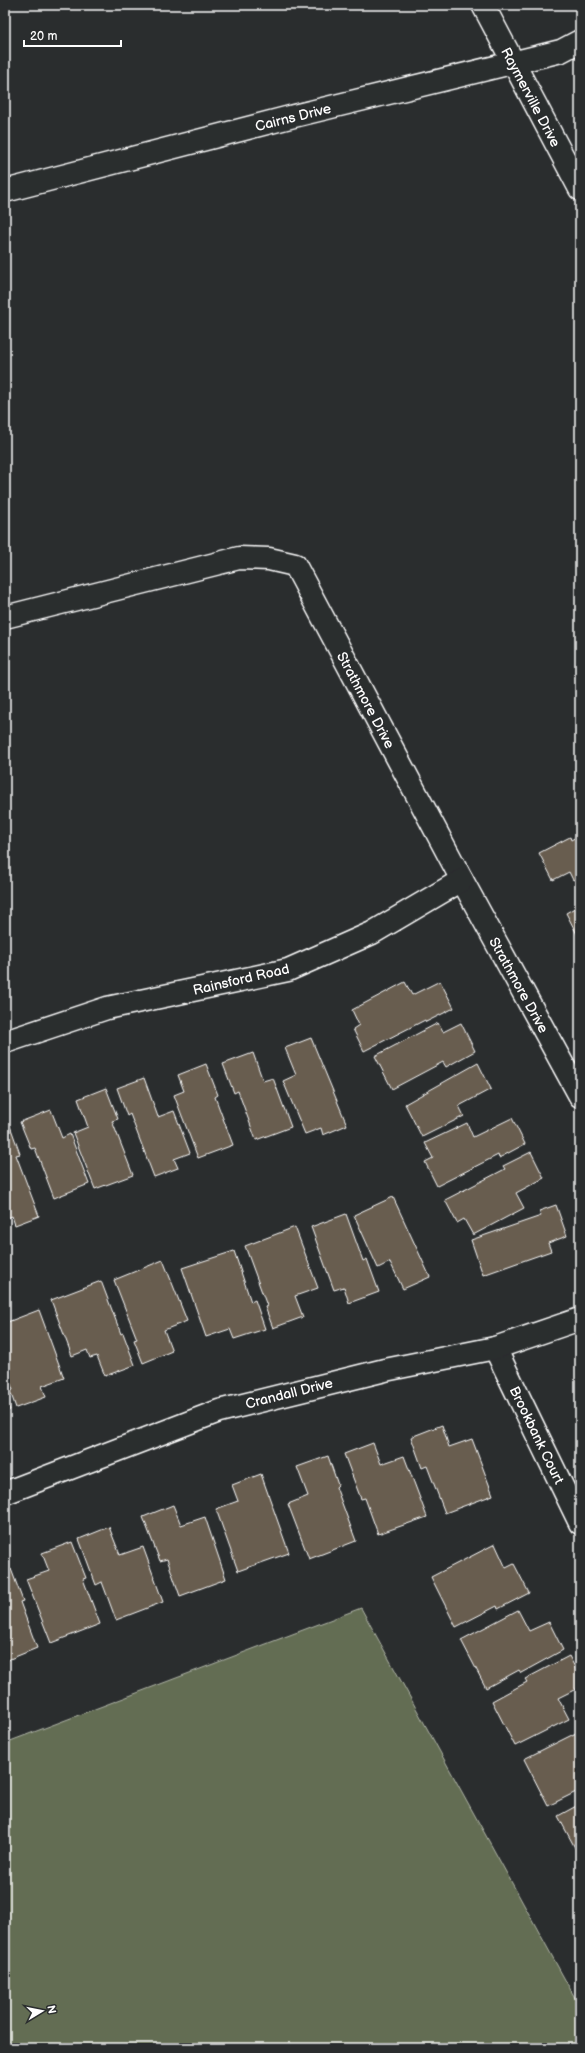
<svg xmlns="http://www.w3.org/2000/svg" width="585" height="2053" font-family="'Balsamiq Sans',sans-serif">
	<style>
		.green { fill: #636d53; stroke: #b1b6a9 }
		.building { fill: #685d4f; stroke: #fff }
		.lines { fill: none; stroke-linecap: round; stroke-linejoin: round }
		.minor-casing { stroke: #fff; stroke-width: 25 }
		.minor { stroke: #2a2d2e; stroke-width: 22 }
		.labels { text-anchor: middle; stroke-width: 3.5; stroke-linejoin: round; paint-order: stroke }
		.street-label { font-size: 14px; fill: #fff; stroke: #2a2d2e }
	</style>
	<rect width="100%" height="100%" fill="#2a2d2e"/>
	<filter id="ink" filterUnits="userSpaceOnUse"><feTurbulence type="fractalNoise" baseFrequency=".025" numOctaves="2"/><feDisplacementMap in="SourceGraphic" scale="8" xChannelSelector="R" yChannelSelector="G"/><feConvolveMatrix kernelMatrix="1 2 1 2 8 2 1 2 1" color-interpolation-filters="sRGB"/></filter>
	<g filter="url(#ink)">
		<path class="green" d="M361,1608L580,2007V2048H5V1743Z"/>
		<g class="building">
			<path d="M580,835V877L573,880L569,872L553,880L539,853L570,837L571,840Z"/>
			<path d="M580,905V937L579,938L566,913Z"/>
			<path d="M440,981L454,1008L426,1022L425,1020L364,1051L353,1029L359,1025L352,1010L405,982L412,995Z"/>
			<path d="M438,1023L443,1032L461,1023L475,1051L446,1067L443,1062L392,1089L375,1056Z"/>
			<path d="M311,1038L347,1125L323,1135L321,1128L305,1134L283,1081L296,1075L285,1048Z"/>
			<path d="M253,1053L263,1081L273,1078L291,1127L256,1140L238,1091L234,1093L223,1064Z"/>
			<path d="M478,1063L491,1089L459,1106L464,1116L422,1137L405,1104Z"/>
			<path d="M206,1064L218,1095L215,1097L233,1145L198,1158L174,1095L184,1091L178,1075Z"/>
			<path d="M144,1078L158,1117L174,1111L190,1153L174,1159L178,1168L154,1177L130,1114L127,1116L117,1088Z"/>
			<path d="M106,1088L118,1119L112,1121L133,1175L95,1189L73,1133L88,1127L78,1099Z"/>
			<path d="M51,1110L62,1138L70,1134L89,1184L54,1198L35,1148L31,1149L20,1122Z"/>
			<path d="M512,1118L525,1144L499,1158L498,1155L437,1186L425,1162L433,1158L425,1143L467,1123L473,1137Z"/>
			<path d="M9,1123L20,1154L16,1155L39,1216L15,1225L12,1216L5,1219V1125Z"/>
			<path d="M531,1152L544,1178L516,1193L524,1208L473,1235L464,1219L457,1223L445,1200L505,1169L503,1166Z"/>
			<path d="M393,1197L430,1277L403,1289L390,1262L378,1268L354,1215Z"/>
			<path d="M556,1205L567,1236L548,1243L551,1251L483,1275L471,1240L541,1216L539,1211Z"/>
			<path d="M346,1214L363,1261L367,1259L379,1292L349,1303L344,1287L334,1290L311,1227Z"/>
			<path d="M295,1227L318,1288L295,1296L303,1317L273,1328L265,1307L267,1306L245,1246Z"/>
			<path d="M234,1251L251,1302L255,1300L265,1329L234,1339L230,1329L206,1337L182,1268Z"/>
			<path d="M163,1260L187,1321L164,1330L172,1351L143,1363L134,1340L137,1339L114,1280Z"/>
			<path d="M101,1281L121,1334L123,1333L135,1365L105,1376L97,1356L90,1358L87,1350L72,1356L51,1300Z"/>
			<path d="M39,1310L64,1378L42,1386L46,1397L16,1408L10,1391L13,1390L5,1368V1323Z"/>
			<path d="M5,1398L10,1410L5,1412Z"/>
			<path d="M442,1425L449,1447L472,1439L493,1495L445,1513L427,1466L422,1468L411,1437Z"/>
			<path d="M373,1443L381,1464L404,1456L427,1517L378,1534L365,1498L361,1499L344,1454Z"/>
			<path d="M328,1456L338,1485L336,1487L356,1541L309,1559L288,1504L308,1496L297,1467Z"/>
			<path d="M261,1474L289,1553L238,1571L216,1509L238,1501L232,1485Z"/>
			<path d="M173,1505L181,1525L205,1517L226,1579L180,1596L167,1559L160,1561L143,1517Z"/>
			<path d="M109,1527L120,1555L143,1547L163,1602L116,1620L102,1582L96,1585L79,1539Z"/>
			<path d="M72,1542L86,1578L83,1579L100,1624L51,1643L26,1579L49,1571L42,1553Z"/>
			<path d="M495,1544L506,1568L514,1564L529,1593L498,1609L497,1606L456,1627L431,1577Z"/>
			<path d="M11,1569L23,1601L20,1602L37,1648L5,1661V1571Z"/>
			<path d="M518,1610L529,1631L549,1622L563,1650L521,1673L519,1670L486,1688L461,1640Z"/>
			<path d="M569,1656L580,1677V1687L558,1698L569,1719L515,1746L492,1701L527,1682L525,1679Z"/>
			<path d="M580,1731V1790L548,1806L524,1759Z"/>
			<path d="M580,1804V1857L558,1816Z"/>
		</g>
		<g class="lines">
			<defs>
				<g id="minor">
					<path d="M483,5L580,189"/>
					<path d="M5,191L294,116L561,51L580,41"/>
					<path d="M5,617L239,558L269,559L295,565L462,880L580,1096"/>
					<path d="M5,1042L107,1008L288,970L372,933L462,880"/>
					<path d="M495,1348L580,1523"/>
					<path d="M5,1493L219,1411L385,1370L495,1348L580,1319"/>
				</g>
			</defs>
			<use href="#minor" class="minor-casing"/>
			<use href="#minor" class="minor"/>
		</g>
	</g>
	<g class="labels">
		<g class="street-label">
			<text transform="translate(531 97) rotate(62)" y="5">Raymerville Drive</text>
			<text transform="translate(293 117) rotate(-14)" y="5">Cairns Drive</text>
			<text transform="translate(366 700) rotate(62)" y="5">Strathmore Drive</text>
			<text transform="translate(241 979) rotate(-13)" y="5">Rainsford Road</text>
			<text transform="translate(519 985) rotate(61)" y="5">Strathmore Drive</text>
			<text transform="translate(289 1393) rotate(-14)" y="5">Crandall Drive</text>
			<text transform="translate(537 1435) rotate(64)" y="5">Brookbank Court</text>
		</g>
	</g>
	<rect width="585" height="2053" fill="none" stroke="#2a2d2e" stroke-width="20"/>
	<rect x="10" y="10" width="565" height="2033" fill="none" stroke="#fff" stroke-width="1.5" filter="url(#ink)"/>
	<g transform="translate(42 2011) rotate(80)" stroke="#2a2d2e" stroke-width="3" paint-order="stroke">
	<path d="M0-3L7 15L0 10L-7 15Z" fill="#ffffff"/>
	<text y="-6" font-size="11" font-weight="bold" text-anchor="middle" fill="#ffffff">N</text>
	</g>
	<path d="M24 40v6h97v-6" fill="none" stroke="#ffffff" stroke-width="2"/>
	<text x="30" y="40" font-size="12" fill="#ffffff" stroke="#2a2d2e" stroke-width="3" paint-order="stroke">20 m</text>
</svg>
